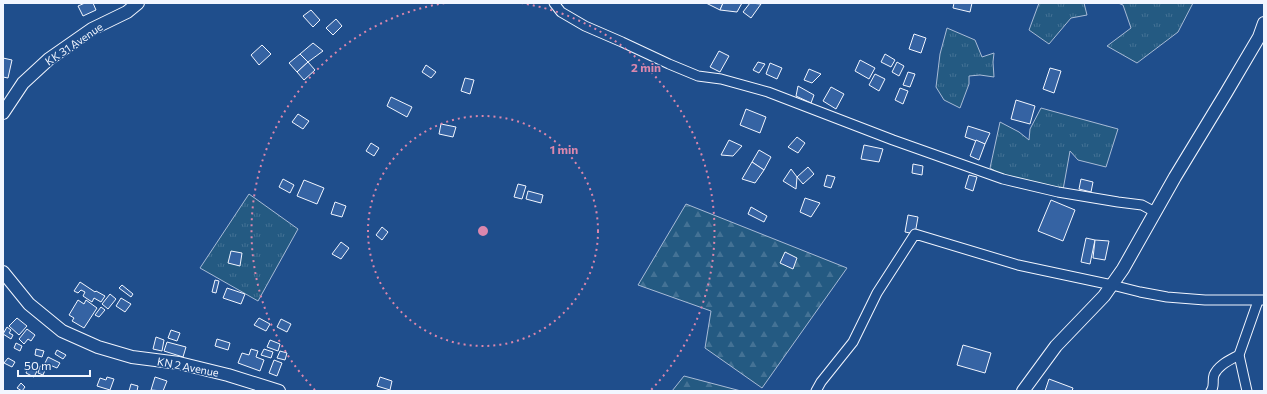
<svg xmlns="http://www.w3.org/2000/svg" width="1267" height="394" font-family="Commissioner,sans-serif">
	<style>
		.grass { fill: url(#grass-tufts); stroke: #a8bbd7 }
		.forest { fill: url(#forest-firs); stroke: #a8bbd7 }
		.building { fill: #3563a3; stroke: #f2f6ff }
		.lines { fill: none; stroke-linecap: round; stroke-linejoin: round }
		.street-casing { stroke: #f2f6ff; stroke-width: 11 }
		.secondary-casing { stroke: #f2f6ff; stroke-width: 14 }
		.street { stroke: #1f4e8c; stroke-width: 9 }
		.secondary { stroke: #1f4e8c; stroke-width: 12 }
		.ring { fill: none; stroke: #da87ad; stroke-width: 2; stroke-dasharray: 2 4 }
		.labels { text-anchor: middle; stroke-width: 3; stroke-linejoin: round; paint-order: stroke }
		.street-label { font-size: 11px; fill: #f2f6ff; stroke: #1f4e8c }
		.centre { fill: #da87ad; stroke: #1f4e8c; stroke-width: 2 }
		.ring-label { font-size: 12px; text-anchor: middle; font-weight: bold; fill: #da87ad; stroke: #1f4e8c; stroke-width: 3; stroke-linejoin: round; paint-order: stroke }
	</style>
	<defs>
		<pattern id="grass-tufts" width="24" height="20" patternUnits="userSpaceOnUse"><rect width="24" height="20" fill="#245a82"/><path d="M3 7l-1-3M5 7V3M7 7l1-3M15 17l-1-3M17 17v-4M19 17l1-3" fill="none" stroke="#447295"/></pattern>
		<pattern id="forest-firs" width="22" height="20" patternUnits="userSpaceOnUse"><rect width="22" height="20" fill="#245a82"/><path d="M5 1l3.5 6h-7zM16 11l3.5 6h-7z" fill="#447295"/></pattern>
	</defs>
	<rect width="100%" height="100%" fill="#1f4e8c"/>
	<g class="grass">
		<path d="M1039,3H1084L1087,15L1071,18L1049,44L1029,30Z"/>
		<path d="M1118,3H1193L1178,32L1137,63L1107,46L1131,28L1123,5Z"/>
		<path d="M947,28L975,40L982,57L994,53L993,62L994,77L980,75L969,76V84L960,108L944,100L936,87L940,54Z"/>
		<path d="M1041,108L1118,129L1106,167L1078,160L1070,151L1063,190L1005,177L990,168L1000,122L1019,132L1029,140L1030,129Z"/>
		<path d="M249,194L298,229L258,301L200,268Z"/>
	</g>
	<g class="forest">
		<path d="M686,204L847,268L762,388L705,348L711,311L638,285Z"/>
		<path d="M684,376L741,391H672Z"/>
	</g>
	<g class="building">
		<path d="M85,3H93L96,10L83,16L78,6Z"/>
		<path d="M706,3H723L720,10Z"/>
		<path d="M723,3H742L737,12L720,10Z"/>
		<path d="M750,3L761,4L751,18L743,12Z"/>
		<path d="M954,3H972L970,12L953,8Z"/>
		<path d="M311,10L320,20L313,27L303,16Z"/>
		<path d="M336,19L342,26L333,35L326,28Z"/>
		<path d="M914,34L926,38L921,53L909,49Z"/>
		<path d="M313,43L323,51L308,62L300,54Z"/>
		<path d="M262,45L271,54L259,65L251,55Z"/>
		<path d="M719,51L729,56L720,72L710,67Z"/>
		<path d="M300,54L308,62L297,72L289,63Z"/>
		<path d="M885,54L895,60L891,67L881,62Z"/>
		<path d="M3,58L12,60L8,78L3,77Z"/>
		<path d="M860,60L875,68L869,79L855,71Z"/>
		<path d="M308,62L315,70L304,80L297,72Z"/>
		<path d="M758,62L765,64L759,73L753,70Z"/>
		<path d="M897,62L904,66L899,76L892,72Z"/>
		<path d="M770,63L782,68L777,79L766,74Z"/>
		<path d="M426,65L436,72L431,78L422,72Z"/>
		<path d="M1050,68L1061,71L1054,93L1043,89Z"/>
		<path d="M809,69L821,74L812,83L804,80Z"/>
		<path d="M908,72L915,74L910,87L903,85Z"/>
		<path d="M875,74L885,79L879,91L869,85Z"/>
		<path d="M465,78L474,80L470,94L461,91Z"/>
		<path d="M798,86L814,95L811,103L796,96Z"/>
		<path d="M831,87L844,94L836,109L823,101Z"/>
		<path d="M900,88L908,91L903,104L895,100Z"/>
		<path d="M391,97L412,107L407,117L387,106Z"/>
		<path d="M1016,100L1035,106L1030,124L1011,119Z"/>
		<path d="M746,109L766,117L760,133L740,125Z"/>
		<path d="M298,114L309,121L303,129L292,122Z"/>
		<path d="M441,124L456,127L453,137L439,134Z"/>
		<path d="M968,126L990,133L985,144L965,137Z"/>
		<path d="M797,137L805,143L798,153L788,147Z"/>
		<path d="M729,140L742,146L733,156L721,155Z"/>
		<path d="M976,140L985,144L979,160L970,156Z"/>
		<path d="M371,143L379,148L374,156L366,151Z"/>
		<path d="M864,145L883,149L879,162L861,159Z"/>
		<path d="M759,150L771,157L764,170L752,162Z"/>
		<path d="M752,162L764,170L755,183L742,179Z"/>
		<path d="M913,164L923,166L922,175L912,173Z"/>
		<path d="M808,167L814,174L803,184L797,177Z"/>
		<path d="M791,169L797,177L796,189L783,181Z"/>
		<path d="M827,175L835,177L831,188L824,186Z"/>
		<path d="M969,175L977,177L973,191L965,188Z"/>
		<path d="M283,179L294,185L290,193L279,187Z"/>
		<path d="M1081,179L1093,182L1091,192L1079,189Z"/>
		<path d="M304,180L324,188L317,204L297,196Z"/>
		<path d="M518,184L526,186L522,199L514,197Z"/>
		<path d="M528,191L543,195L541,203L526,199Z"/>
		<path d="M805,198L820,203L811,217L800,212Z"/>
		<path d="M1051,200L1075,210L1063,241L1038,231Z"/>
		<path d="M335,202L346,206L342,217L331,214Z"/>
		<path d="M751,207L767,216L764,222L748,214Z"/>
		<path d="M908,215L918,217L915,234L905,232Z"/>
		<path d="M382,227L388,232L382,240L376,235Z"/>
		<path d="M1086,238L1095,240L1090,264L1081,262Z"/>
		<path d="M1095,240L1109,241L1105,260L1093,258Z"/>
		<path d="M341,242L349,248L341,259L332,254Z"/>
		<path d="M231,251L242,253L240,266L228,263Z"/>
		<path d="M785,252L797,258L793,269L780,263Z"/>
		<path d="M215,280L219,281L216,293L212,292Z"/>
		<path d="M80,282L95,292L96,291L105,296L101,302L94,298L92,302L83,296L85,292L81,290L78,293L74,291Z"/>
		<path d="M122,285L133,294L131,297L119,288Z"/>
		<path d="M227,288L245,294L241,304L223,298Z"/>
		<path d="M110,294L116,299L108,309L102,304Z"/>
		<path d="M121,298L131,304L125,312L116,306Z"/>
		<path d="M78,300L84,304L86,300L97,308L84,328L72,321L74,318L69,315Z"/>
		<path d="M101,307L105,310L99,317L95,315Z"/>
		<path d="M17,318L27,326L19,335L9,326Z"/>
		<path d="M259,318L270,324L266,331L254,325Z"/>
		<path d="M281,319L291,324L287,332L277,327Z"/>
		<path d="M7,327L11,330L9,333L13,335L11,339L3,334Z"/>
		<path d="M27,329L35,335L31,341L28,339L24,344L19,339Z"/>
		<path d="M171,330L180,333L177,341L168,338Z"/>
		<path d="M156,337L164,340L162,351L153,349Z"/>
		<path d="M217,339L230,343L228,350L215,346Z"/>
		<path d="M270,340L280,344L278,351L267,347Z"/>
		<path d="M167,342L186,347L183,357L164,351Z"/>
		<path d="M16,343L22,346L20,351L14,348Z"/>
		<path d="M963,345L991,353L985,373L957,365Z"/>
		<path d="M36,349L44,351L42,357L35,355Z"/>
		<path d="M251,349L258,351L256,357L264,360L260,371L238,363L242,353L249,355Z"/>
		<path d="M264,349L273,352L271,358L261,355Z"/>
		<path d="M57,350L66,355L63,359L55,354Z"/>
		<path d="M280,351L287,353L285,360L277,358Z"/>
		<path d="M48,357L60,363L57,368L45,363Z"/>
		<path d="M8,358L15,362L12,367L4,363Z"/>
		<path d="M274,360L282,363L277,376L269,373Z"/>
		<path d="M40,366L46,368L43,375L38,373Z"/>
		<path d="M28,368L37,371L34,377L26,373Z"/>
		<path d="M107,377L114,379L110,390L97,386L100,378L106,380Z"/>
		<path d="M155,377L167,381L163,391L151,390Z"/>
		<path d="M380,377L392,381L390,390L377,386Z"/>
		<path d="M1049,379L1073,388L1072,391H1045Z"/>
		<path d="M21,383L25,387L22,391L17,388Z"/>
		<path d="M131,384L138,386L137,391H129Z"/>
	</g>
	<g class="lines">
		<defs>
			<g id="street">
				<path d="M554,3L561,12L585,26L622,42L669,64L698,76L721,79L768,92L893,140L1003,179L1058,192L1118,202L1142,205L1155,212"/>
				<path d="M816,391L821,382L853,342L877,293L915,234L1018,265L1112,285L1140,292L1167,297L1205,300H1264"/>
				<path d="M1211,391C1215,386 1212,381 1214,375C1218,365 1230,360 1239,355"/>
				<path d="M1247,391L1239,355L1258,301"/>
			</g>
			<g id="secondary">
				<path d="M3,113L23,83L49,59L92,29L127,12L138,3"/>
				<path d="M3,272L29,304L62,331L98,347L132,357L179,363L228,375L279,391"/>
				<path d="M1023,391L1056,346L1104,296L1123,269L1175,177L1226,93L1259,37L1264,23"/>
			</g>
		</defs>
		<use href="#street" class="street-casing"/>
		<use href="#secondary" class="secondary-casing"/>
		<use href="#street" class="street"/>
		<use href="#secondary" class="secondary"/>
	</g>
	<g class="ring">
		<circle cx="483" cy="231" r="115"/>
		<path d="M315 390A231 231 0 0 1 445 3M521 3A231 231 0 0 1 651 390"/>
	</g>
	<g class="labels">
		<g class="street-label">
			<text transform="translate(74 44) rotate(-34)" y="4">KK 31 Avenue</text>
			<text transform="translate(188 367) rotate(11)" y="4">KN 2 Avenue</text>
		</g>
	</g>
	<circle cx="483" cy="231" r="6" class="centre"/>
	<g class="ring-label">
		<text x="646" y="72">2 min</text>
		<text x="564" y="154">1 min</text>
	</g>
	<rect width="1267" height="394" fill="none" stroke="#f2f6ff" stroke-width="8"/>
	<path d="M18 370v6h72v-6" fill="none" stroke="#f2f6ff" stroke-width="2"/>
	<text x="24" y="370" font-size="12" fill="#f2f6ff" stroke="#1f4e8c" stroke-width="3" paint-order="stroke">50 m</text>
</svg>
